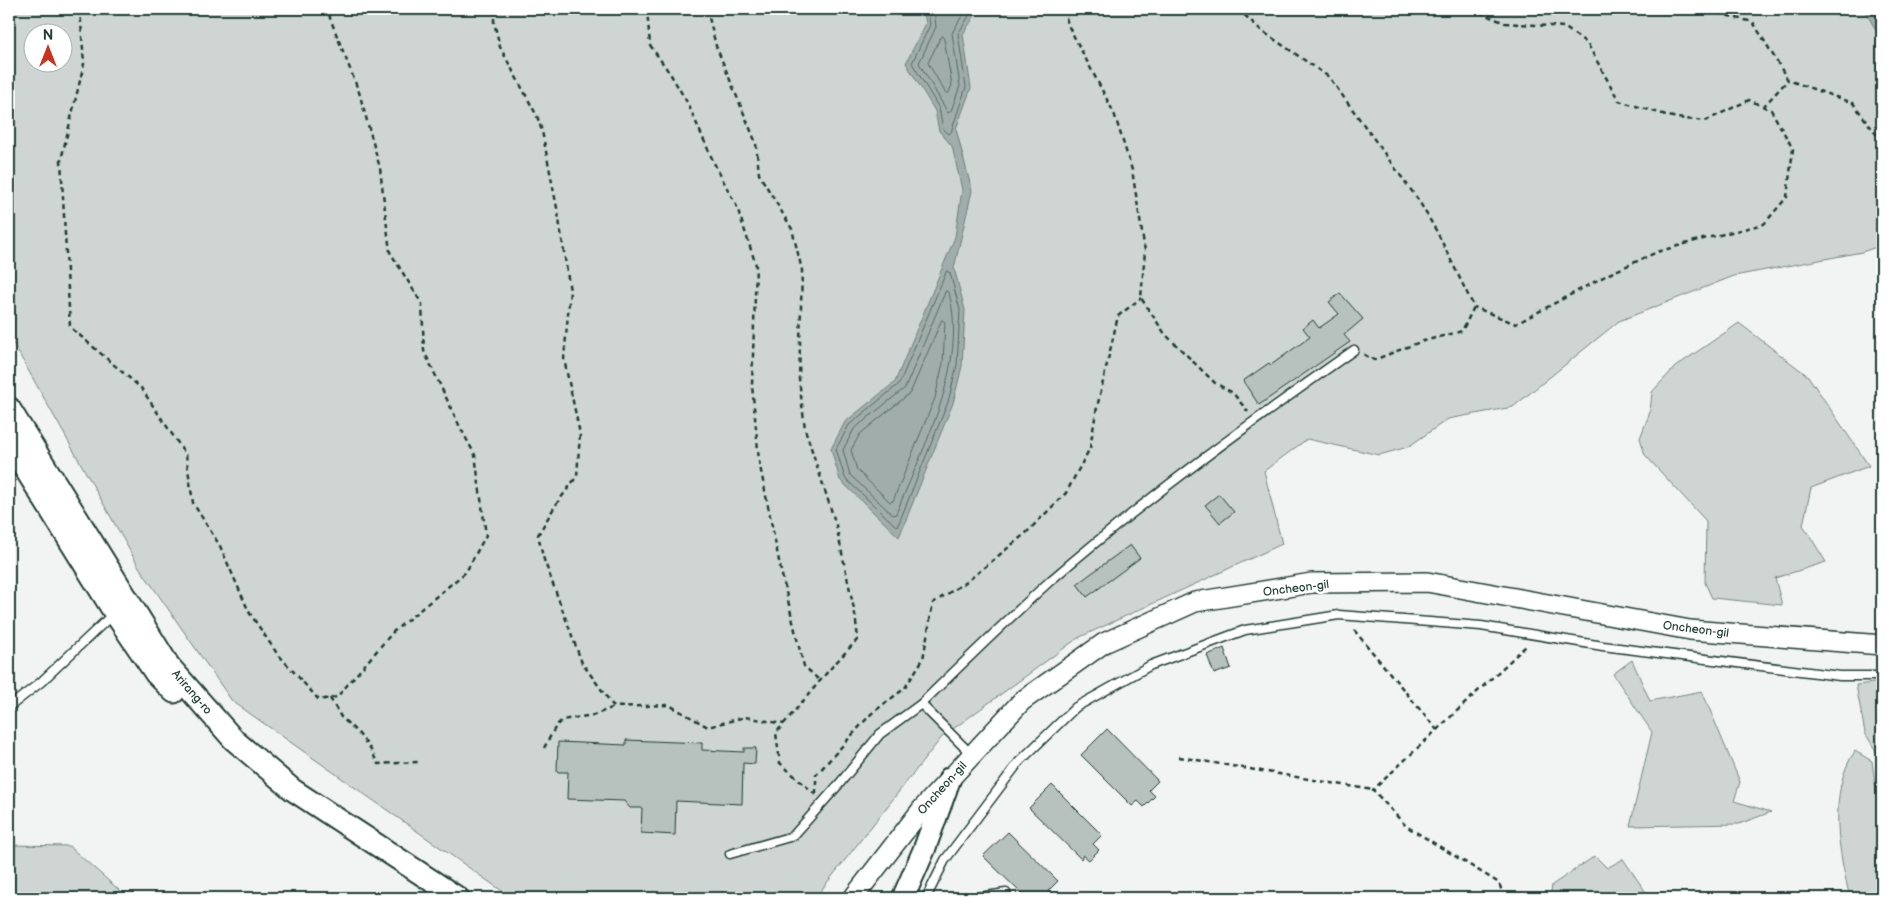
<svg xmlns="http://www.w3.org/2000/svg" width="1891" height="907" font-family="'Balsamiq Sans',sans-serif">
	<style>
		.green { fill: #ced5d3; stroke: #768984; fill-rule: evenodd }
		.water { fill: #a1adaa; stroke: #6d807b }
		.lines { fill: none; stroke-linecap: round; stroke-linejoin: round }
		.shore { stroke: #536a63; stroke-width: 1 }
		.building { fill: #b7c1bd; stroke: #1f3d34 }
		.service-casing { stroke: #1f3d34; stroke-width: 11 }
		.tertiary-casing { stroke: #1f3d34; stroke-width: 22 }
		.secondary-casing { stroke: #1f3d34; stroke-width: 25 }
		.path { stroke: #1f3d34; stroke-width: 2.5; stroke-dasharray: 5 4; stroke-linecap: butt }
		.service { stroke: #fff; stroke-width: 8 }
		.tertiary { stroke: #fff; stroke-width: 19 }
		.secondary { stroke: #fff; stroke-width: 21 }
		.labels { text-anchor: middle; stroke-width: 5; stroke-linejoin: round; paint-order: stroke }
		.street-label { font-size: 12px; fill: #1f3d34; stroke: #fff }
	</style>
	<rect width="100%" height="100%" fill="#f2f3f3"/>
	<filter id="ink" filterUnits="userSpaceOnUse"><feTurbulence type="fractalNoise" baseFrequency=".02" numOctaves="2"/><feDisplacementMap in="SourceGraphic" scale="10" xChannelSelector="R" yChannelSelector="G"/><feConvolveMatrix kernelMatrix="1 2 1 2 8 2 1 2 1" color-interpolation-filters="sRGB"/></filter>
	<g filter="url(#ink)">
		<g class="green">
			<path d="M9,9H1882V245L1862,252L1734,276L1619,321L1513,407L1448,419L1408,447L1379,455L1307,439L1264,471L1282,544L1078,638L942,737L815,898H512L232,701L139,567L9,336ZM32,32H62V62H32Z"/>
			<path d="M1739,323L1808,376L1869,466L1811,488L1803,525L1826,562L1775,578L1782,605L1712,598L1705,583L1706,521L1645,455L1640,438L1650,412L1652,392L1675,367Z"/>
			<path d="M1632,660L1650,701L1702,691L1740,782L1734,801L1771,812L1739,824L1630,826L1652,732L1613,674Z"/>
			<path d="M1882,682V761L1865,733L1856,685Z"/>
			<path d="M1855,751L1872,761L1880,818L1882,824V898H1850C1839,853 1827,792 1855,751Z"/>
			<path d="M9,845L69,846L128,898H9Z"/>
			<path d="M1595,856L1607,868L1623,859L1650,898H1550L1552,885Z"/>
		</g>
		<g class="water">
			<path d="M923,9H979L963,34L971,88L956,129L972,191L954,268L965,310L962,366L953,403L899,537L840,480L831,449L845,422L895,382L955,237L962,190L952,146L939,131L935,111L906,63L926,23Z"/>
			<path d="M1864,9H1882V41Z"/>
		</g>
		<g class="lines">
			<g class="shore">
				<path d="M928,9L930,25L912,63L939,108L943,129L949,134L951,132L966,87L958,34L973,9"/>
				<path d="M934,9L936,27L919,63L948,113L951,111L960,86L952,33L966,9"/>
				<path d="M942,36L944,39L952,85L948,94L945,92L928,63L940,38Z"/>
				<path d="M947,271L950,273L960,310L957,365L948,402L898,525L896,526L845,478L836,449L849,425L899,384Z"/>
				<path d="M946,291L949,293C968,366 923,447 896,514L893,515L850,475L843,450L854,429L905,388Z"/>
				<path d="M942,320L945,322L943,363L935,398L893,501L890,502L857,470L851,450L860,434L910,393Z"/>
			</g>
		</g>
		<g class="building">
			<path d="M1340,293L1363,319L1344,335L1350,342L1259,405L1243,381L1269,363L1271,365L1310,337L1303,328L1313,320L1319,328L1339,314L1329,302Z"/>
			<path d="M1219,494L1234,512L1220,523L1205,505Z"/>
			<path d="M1130,545L1140,558L1087,597L1077,584Z"/>
			<path d="M1224,648L1231,668L1214,674L1207,655Z"/>
			<path d="M1107,729L1158,781L1149,790L1155,796L1144,807L1138,801L1132,806L1081,755Z"/>
			<path d="M626,740L702,743V750L744,752V748H756L755,764L743,763L742,804L676,801L675,835L641,833L642,808H630L624,801L567,799L568,772H557L558,742L626,745Z"/>
			<path d="M1052,785L1102,835L1093,844L1099,850L1089,860L1083,855L1081,859L1029,808Z"/>
			<path d="M1008,832L1058,881L1048,891L1056,898H1026L983,856Z"/>
		</g>
		<g class="lines">
			<defs>
				<g id="service">
					<path d="M921,704C964,662 1006,621 1050,581C1146,498 1250,423 1354,350"/>
					<path d="M9,707L41,682L113,614"/>
					<path d="M730,854L793,836L840,783L880,734L921,704L972,755"/>
					<path d="M926,898L945,860L1019,762L1076,707L1151,665L1245,630L1339,615L1481,626L1603,646L1840,676H1882"/>
					<path d="M973,898L1006,893"/>
				</g>
				<path id="tertiary" d="M853,898L922,809L1022,701L1104,643L1195,602L1312,583L1427,582L1690,630L1882,645"/>
				<g id="secondary">
					<path d="M9,408L169,666L234,740L293,790L458,898"/>
					<path d="M9,443L116,615L156,674L174,692"/>
					<path d="M903,898L924,850L950,778"/>
				</g>
			</defs>
			<use href="#service" class="service-casing"/>
			<use href="#tertiary" class="tertiary-casing"/>
			<use href="#secondary" class="secondary-casing"/>
			<g class="path">
				<path d="M80,9L84,64L61,160L70,327L141,388L186,455L193,503L220,546L249,612L276,652L319,700L337,697L393,632L466,572L486,535L475,455L460,427L424,351L422,304L390,252L380,168L359,92L330,18L328,9"/>
				<path d="M494,9V22L500,47L537,116L542,131L558,213L570,291L564,359L580,434L577,476L555,506L538,535L543,557L582,663L614,707L669,705L708,727L745,717L784,724"/>
				<path d="M647,9L650,45L671,75L688,104L714,163L737,207L756,265L752,385L759,461L781,571L799,647L804,666L820,681"/>
				<path d="M707,9L716,46L756,143L759,174L792,229L802,270L799,379L805,429L836,525L855,614L858,639L830,669L776,733L780,763L816,795"/>
				<path d="M1064,9L1068,25L1114,113L1132,170L1145,251L1141,298L1165,334L1215,383L1233,393L1248,412"/>
				<path d="M1238,9L1262,31L1329,77L1419,201L1437,232L1474,307L1462,331L1420,342L1374,360L1363,354"/>
				<path d="M1471,9L1505,23L1564,27L1587,43L1619,101L1676,118L1705,121L1749,100L1771,110L1793,149L1787,197L1764,224L1695,241L1657,252L1609,274L1516,324L1474,307"/>
				<path d="M1701,9L1753,22L1788,80L1853,103L1882,142"/>
				<path d="M1763,107L1788,80"/>
				<path d="M1354,630L1437,730"/>
				<path d="M330,698L341,717L359,734L371,750L378,764L418,762"/>
				<path d="M544,748L556,726L562,720L594,715L614,707"/>
				<path d="M1179,757L1373,790"/>
				<path d="M816,794V775L871,714L905,688L923,659L933,603L969,580L1026,533L1066,493L1090,448L1096,412L1118,316L1141,298"/>
				<path d="M1504,898L1499,883L1406,826L1373,790L1527,645"/>
			</g>
			<use href="#service" class="service"/>
			<use href="#tertiary" class="tertiary"/>
			<use href="#secondary" class="secondary"/>
		</g>
	</g>
	<g class="labels">
		<g class="street-label">
			<text transform="translate(1296 588) rotate(-7)" y="4">Oncheon-gil</text>
			<text transform="translate(1696 629) rotate(7)" y="4">Oncheon-gil</text>
			<text transform="translate(192 692) rotate(49)" y="4">Arirang-ro</text>
			<text transform="translate(942 788) rotate(-48)" y="4">Oncheon-gil</text>
		</g>
	</g>
	<rect width="1891" height="907" fill="none" stroke="#fff" stroke-width="30"/>
	<rect x="15" y="15" width="1861" height="877" fill="none" stroke="#1f3d34" stroke-width="2" filter="url(#ink)"/>
	<g transform="translate(48 48)"><circle r="24" fill="#ffffff" stroke="#a5b1ae"/>
	<path d="M0-4L9 19L0 12L-9 19Z" fill="#c8321e"/>
	<text y="-8" font-size="14" font-weight="bold" text-anchor="middle" fill="#1f3d34">N</text>
	</g>
</svg>
